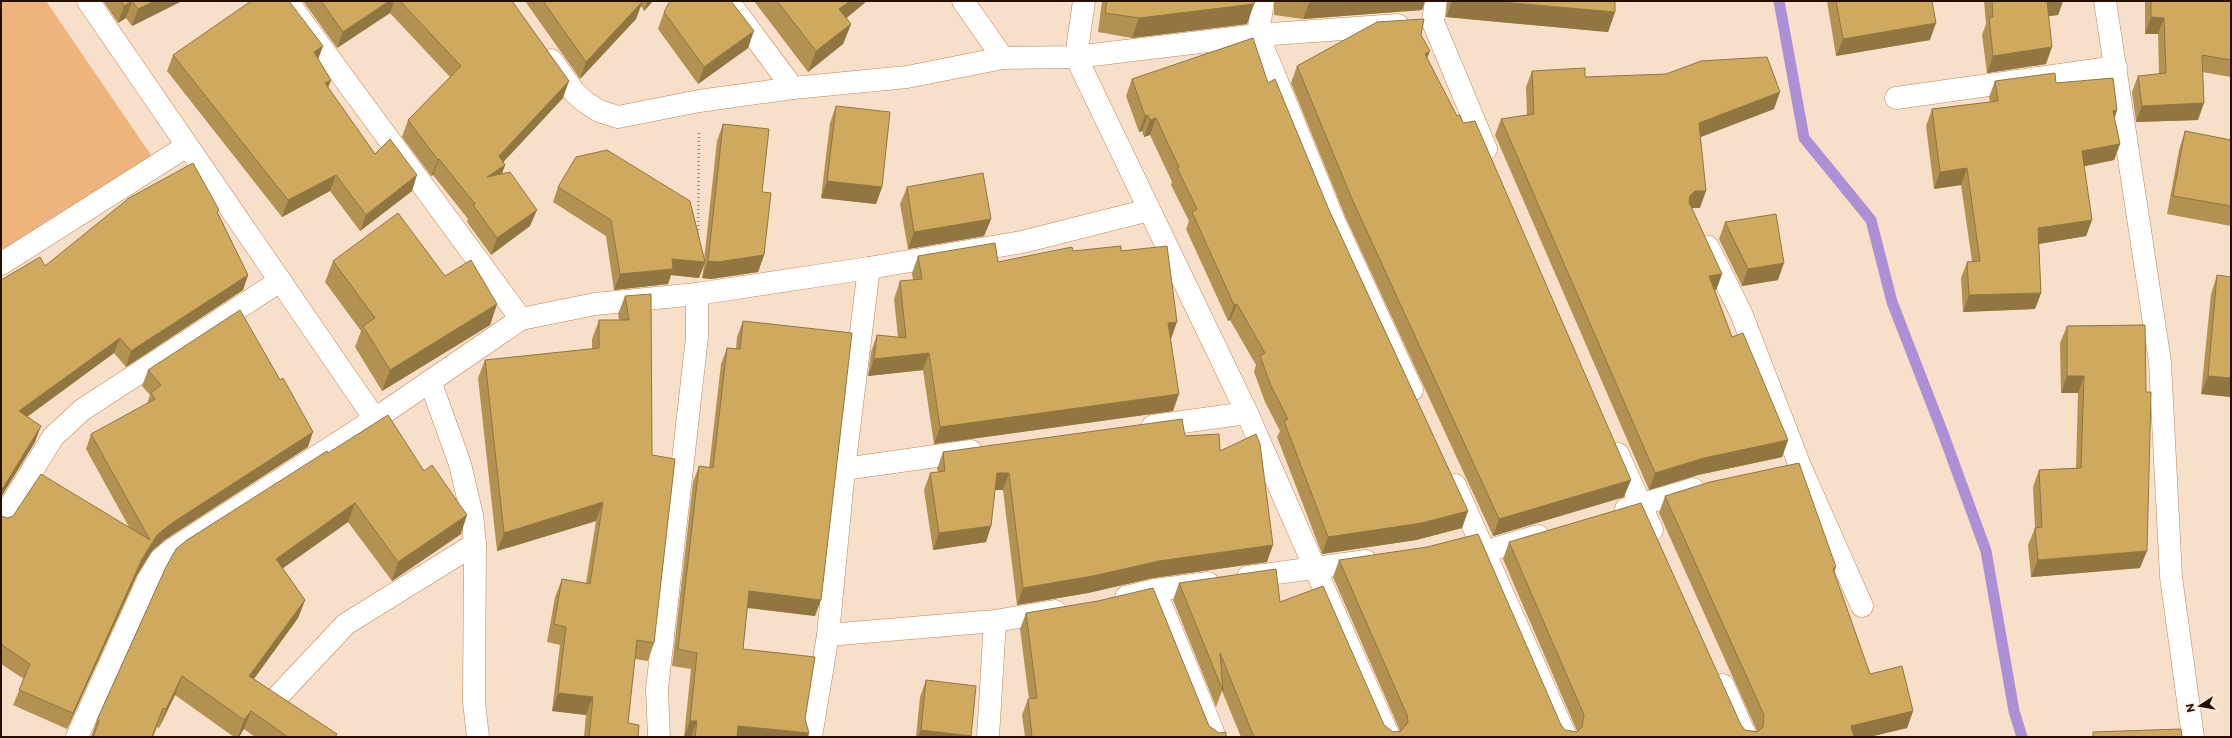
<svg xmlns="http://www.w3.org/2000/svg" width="2232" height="738" font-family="Montserrat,sans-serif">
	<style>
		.green { fill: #efb47e }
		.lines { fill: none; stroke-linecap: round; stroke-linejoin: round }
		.stream { stroke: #ac8fd4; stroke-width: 11 }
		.street-casing { stroke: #be8652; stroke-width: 23 }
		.path { stroke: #9a8370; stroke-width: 2.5; stroke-dasharray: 1 3; stroke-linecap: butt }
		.street { stroke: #fff; stroke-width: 22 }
		.wall { fill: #b29151 }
		.shaded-wall { fill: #917642 }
		.building { fill: #cfa95e; stroke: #917642 }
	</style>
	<rect width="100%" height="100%" fill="#f8dfca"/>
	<path class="green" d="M1,1H46L155,161L1,269Z"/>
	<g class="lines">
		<path class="stream" d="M1779,1L1804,138L1871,220L1892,302L1944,436L1986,551L2014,711L2022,737"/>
		<defs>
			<g id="street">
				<path d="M88,1L375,419L521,319"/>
				<path d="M287,1L521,319L595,304L697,294L869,268"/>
				<path d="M728,1L793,88"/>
				<path d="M963,1L1003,58L1076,57L1258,35L1398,25"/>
				<path d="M1084,1L1076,57L1247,413L1389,737"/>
				<path d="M1263,1L1258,35L1334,221L1412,390"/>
				<path d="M1436,1L1433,22L1486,149"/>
				<path d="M2105,1L2160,362L2171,577L2193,737"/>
				<path d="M551,60L575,93L585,102L599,111L618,117L699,101L793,88L907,77L1003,58"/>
				<path d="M1896,98L2116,67"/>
				<path d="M1708,247L1741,313L1800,466L1862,606"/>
				<path d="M1,264L187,146"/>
				<path d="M430,381L460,464L472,515L475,544L474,702L478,737"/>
				<path d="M1153,426L1247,413"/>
				<path d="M1618,454L1652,530"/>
				<path d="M844,469L971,451"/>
				<path d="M1455,485L1566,737"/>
				<path d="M1626,509L1693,489"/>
				<path d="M1,521L53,437L82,410L280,281"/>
				<path d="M1486,551L1538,536"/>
				<path d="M1248,577L1366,561"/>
				<path d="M1155,590L1215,737"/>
				<path d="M1126,597L1155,590L1208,583"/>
				<path d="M1055,611L995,621L828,635L844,469L869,268L1022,242L1149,210"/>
				<path d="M1723,685L1746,737"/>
				<path d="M279,695L346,624L475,544"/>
				<path d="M77,737L148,580L160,560L173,549L375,419"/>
				<path d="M659,737L657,689L697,337V294"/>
				<path d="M811,737L828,635"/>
				<path d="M988,737L995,621"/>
			</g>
		</defs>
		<use href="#street" class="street-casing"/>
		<path class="path" d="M698,238L699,133"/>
		<use href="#street" class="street"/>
	</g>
	<g class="wall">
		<path d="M103,1H182L132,26L126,18L118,23Z"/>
		<path d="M303,1H512L563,98L503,162L505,165L502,174L530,226L491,255L467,222L468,219L433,175L431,176L402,137L408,120L450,77L390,13L337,48Z"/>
		<path d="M525,1H653L644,11L641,6L636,19L580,79Z"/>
		<path d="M754,1H867L846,18L851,24L843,44L808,72Z"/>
		<path d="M1102,1H1255L1247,24L1132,38L1098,32Z"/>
		<path d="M1274,1H1425L1422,10L1303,19L1274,15Z"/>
		<path d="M1447,1H1615V12L1608,32L1446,17Z"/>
		<path d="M1827,1H1932L1930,40L1836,56Z"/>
		<path d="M1984,1H2063L2058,15L2049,16L2046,64L1987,73L1982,35L1986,24Z"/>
		<path d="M2145,1H2231V77L2202,72L2198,120L2136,122L2132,92L2138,76L2159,74L2158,34H2145Z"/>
		<path d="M664,12L748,48L698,84L658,29Z"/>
		<path d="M323,46L318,58L328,88L375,154L412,191L360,231L330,191L282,217L167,71L173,55Z"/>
		<path d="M1427,58L1624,497L1493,536L1345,216L1291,83L1297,66Z"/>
		<path d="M1532,71L1585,77L1774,109L1700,137V208H1691L1722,274L1716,290H1715L1732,337L1788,440L1782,457L1698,475L1649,490L1495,135L1501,119L1527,115L1526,87Z"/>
		<path d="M1132,79L1268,83L1329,210L1468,511L1462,528L1416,540L1322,554L1277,437L1280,431L1265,402L1254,372L1256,365L1230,320L1228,321L1186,229L1189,221L1171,185L1172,182L1150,135L1144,137L1142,131L1139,132L1126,96Z"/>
		<path d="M1995,81L2056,83L2117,110L2114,119L2120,144L2114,160L2084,166L2092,220L2086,236L2039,244L2041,293L2035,309L1963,312L1961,278L1967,262L1972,261L1961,185L1934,189L1926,126L1932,109L1990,102L1989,97Z"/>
		<path d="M836,106L882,187L876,204L821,198L830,123Z"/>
		<path d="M723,124L762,192L764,255L758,272L711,279L702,278L704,265L699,278L671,275L668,284L614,290L606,236L553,202L558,187L704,260L717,141Z"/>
		<path d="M2185,131L2231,140V226L2167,214L2179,150Z"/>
		<path d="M907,187L991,219L984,236L908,249L900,204Z"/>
		<path d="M218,213L248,275L243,290L126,367L114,353L27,417L35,442L1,497V280Z"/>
		<path d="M1725,222L1778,280L1742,286L1719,239Z"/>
		<path d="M1073,251H1121L1171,339H1170L1173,411L934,444L923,370L868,376L871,352L877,335L898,337L894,299L900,281L913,280L912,273L918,256L998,262Z"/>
		<path d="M333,261L445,276L497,304L490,325L382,391L355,347L361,331L325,282Z"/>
		<path d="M2217,275L2231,277V397L2201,394L2211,294Z"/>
		<path d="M625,296L652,455L654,643L648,661L635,659L628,723L638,737H584L586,715L552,711L560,645L547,642L555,597L562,579L586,583L596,521L497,551L478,378L485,360L592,349V339L599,320H619L618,314Z"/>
		<path d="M743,321L815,616L747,608L743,649L805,719L809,733L808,737H684L691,669L672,666L693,482L699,466L709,468L721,364L727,348L736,349L737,337Z"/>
		<path d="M2145,325L2140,568L2031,577L2028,545L2035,528L2033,487L2039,470L2076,468L2078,393H2061L2060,343L2067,326Z"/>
		<path d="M148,370L308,447L166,539L152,551L137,575L67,729L13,705L24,679L1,664V516L7,518L129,527L86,449L91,434L147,404L150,395L142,386Z"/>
		<path d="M1185,436L1220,451L1267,562L1153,578L1088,593L1017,605L1003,490H995L991,526L986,542L933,550L924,490L930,473L938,472L937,469L943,452Z"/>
		<path d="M328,453L461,534L392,581L348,522L283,568L305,600L298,618L254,679L337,734L336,737H255L244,729L239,737H234L175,695L159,728L157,727L153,737H91L97,720Z"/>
		<path d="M1665,496L1834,573L1870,674L1913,711L1907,728L1869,737H1241L1222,691L1216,707L1173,600L1179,583L1280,602L1384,725L1393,732L1400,731L1333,577L1339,560L1561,725L1565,730L1577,732V731L1503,559L1509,542L1741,725L1745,730L1757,731L1659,513Z"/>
		<path d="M1026,613L1209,726L1219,733L1226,737H1025L1022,715L1028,699H1029L1020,629Z"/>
		<path d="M926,680L971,736L970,737H916L920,697Z"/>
	</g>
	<g class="shaded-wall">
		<path d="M132,1L126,18L118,23L124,6Z"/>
		<path d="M155,1H182L132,26L138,9Z"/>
		<path d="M389,1H394L390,13L337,48L343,32Z"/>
		<path d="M648,1H653L644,11Z"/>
		<path d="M850,1H867L832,30L839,9Z"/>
		<path d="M1310,1H1425L1422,10L1303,19Z"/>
		<path d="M1452,1H1490L1615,12L1608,32L1446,17Z"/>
		<path d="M2047,1H2063L2058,15L2041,17Z"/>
		<path d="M642,2L636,19L580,79L586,62Z"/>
		<path d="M1254,4L1247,24L1132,38L1139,18Z"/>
		<path d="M2151,17L2164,18L2158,34H2145Z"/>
		<path d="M1936,23L1930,40L1836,56L1843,39Z"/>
		<path d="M851,24L843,44L808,72L816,51Z"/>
		<path d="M754,31L748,48L698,84L704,67Z"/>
		<path d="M323,46L317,62L314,52Z"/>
		<path d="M2052,47L2046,64L1987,73L1993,56Z"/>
		<path d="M1430,51L1423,68L1425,54Z"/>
		<path d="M331,80L325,96V83Z"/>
		<path d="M569,81L563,98L493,173L499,156Z"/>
		<path d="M1780,92L1774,109L1693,140L1699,123Z"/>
		<path d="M2204,103L2198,120L2136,122L2142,106Z"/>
		<path d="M2117,110L2112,127L2113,111Z"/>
		<path d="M1148,115L1142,131L1139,132L1145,116Z"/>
		<path d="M1156,118L1150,135L1144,137L1150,120Z"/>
		<path d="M2120,144L2114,160L2076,168L2082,151Z"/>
		<path d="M439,159L433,175L431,176L438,160Z"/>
		<path d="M505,165L499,181L487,177Z"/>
		<path d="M1967,168L1961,185L1934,189L1940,172Z"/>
		<path d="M336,175L330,191L282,217L288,200Z"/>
		<path d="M417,175L412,191L360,231L366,215Z"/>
		<path d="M827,181L882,187L876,204L821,198Z"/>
		<path d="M1695,191H1706L1700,208H1689L1684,212L1690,196Z"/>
		<path d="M537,210L530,226L491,255L497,238Z"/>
		<path d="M991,219L984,236L908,249L914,232Z"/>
		<path d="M2092,220L2086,236L2032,245L2038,228Z"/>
		<path d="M764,255L758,272L711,279L702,278L708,261Z"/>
		<path d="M672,259L705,262L699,278L671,275L668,284L614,290L620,274Z"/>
		<path d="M1784,263L1778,280L1742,286L1748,269Z"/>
		<path d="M1722,274L1716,290L1703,292L1709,276Z"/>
		<path d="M248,275L243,290L126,367L131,351Z"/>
		<path d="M2041,293L2035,309L1963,312L1969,295Z"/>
		<path d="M497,304L490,325L382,391L390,370Z"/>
		<path d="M1237,304L1230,320L1228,321L1234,305Z"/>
		<path d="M1177,322L1171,339L1162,340L1168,323Z"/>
		<path d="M120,338L114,353L13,427L19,411Z"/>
		<path d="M929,353L923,370L868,376L874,359Z"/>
		<path d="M2067,376H2084L2078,393H2061Z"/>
		<path d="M2208,376L2231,378V397L2201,394Z"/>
		<path d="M1179,394L1173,411L934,444L940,427Z"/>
		<path d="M41,426L35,442L1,497V491Z"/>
		<path d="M313,432L308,447L166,539L152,551L137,575L67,729L73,713L142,559L157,535L172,523Z"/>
		<path d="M1788,440L1782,457L1698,475L1649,490L1655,473L1704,458Z"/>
		<path d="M997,473H1009L1003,490H991Z"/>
		<path d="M1631,480L1624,497L1493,536L1499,519Z"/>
		<path d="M603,502L596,521L497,551L504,533Z"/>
		<path d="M355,503L348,522L269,578L276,559Z"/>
		<path d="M1468,511L1462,528L1416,540L1322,554L1328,537Z"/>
		<path d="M467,515L461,534L392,581L398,562Z"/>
		<path d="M991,526L986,542L933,550L939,533Z"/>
		<path d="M1273,545L1267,562L1153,578L1088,593L1017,605L1023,588L1159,561Z"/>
		<path d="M2147,551L2140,568L2031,577L2038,560Z"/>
		<path d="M1836,567L1830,584L1833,569Z"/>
		<path d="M749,591L821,600L815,616L743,607Z"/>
		<path d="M305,600L298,618L242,695L249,676Z"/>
		<path d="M182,676L175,695L159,728L166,709Z"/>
		<path d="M558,693L593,697L586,715L552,711Z"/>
		<path d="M251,711L244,729L239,737H238L244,720Z"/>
		<path d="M1913,711L1907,728L1869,737H1847L1851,726Z"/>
		<path d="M690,721H697L691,737H684Z"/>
		<path d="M738,726L809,733L808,737H734Z"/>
		<path d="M921,730L971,736L970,737H918Z"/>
	</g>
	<g class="building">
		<path d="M121,1H132L124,6Z"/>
		<path d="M132,1H155L138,9Z"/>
		<path d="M251,1H289L323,46L314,52L331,80L325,83L375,154L390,139L417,175L366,215L336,175L288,200L173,55Z"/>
		<path d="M321,1H389L343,32Z"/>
		<path d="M400,1H512L569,81L499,156L505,165L487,177L510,172L537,210L497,238L473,205L475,204L439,159L438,160L408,120L461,66Z"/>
		<path d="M543,1H642V2L586,62Z"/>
		<path d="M670,1H731L754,31L704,67L664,12Z"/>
		<path d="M777,1H850L839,9L851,24L816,51Z"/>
		<path d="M1107,1H1255L1254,4L1139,18L1105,13Z"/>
		<path d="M1490,1H1615V12Z"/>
		<path d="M1836,1H1932L1936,23L1843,39Z"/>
		<path d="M1992,1H2047L2052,47L1993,56L1989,18L1993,17Z"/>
		<path d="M2151,1H2231V60L2202,55L2204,103L2142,106L2138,76L2166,73L2164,18L2151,17Z"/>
		<path d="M1424,19L1421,35L1430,51L1425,54L1457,116L1460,115L1463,123L1475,121L1631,480L1499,519L1352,199L1297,66L1377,22Z"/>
		<path d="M1253,38L1268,83L1275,79L1329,210L1468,511L1422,523L1328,537L1284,421L1288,419L1271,386L1260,356L1265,353L1237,304L1234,305L1192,212L1197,209L1177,168L1179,167L1156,118L1150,120L1148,115L1145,116L1132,79Z"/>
		<path d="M1767,57L1780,92L1699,123L1706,191H1695L1690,196L1689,202L1722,274L1709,276L1732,337L1743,333L1788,440L1704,458L1655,473L1501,119L1534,114L1532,71L1585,68V77L1666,74L1701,61Z"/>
		<path d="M2055,73L2056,83L2113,78L2117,110L2113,111L2120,144L2082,151L2092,220L2038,228L2041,293L1969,295L1967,262L1980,261L1967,168L1940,172L1932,109L1998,101L1995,81Z"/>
		<path d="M836,106L890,112L882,187L827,181Z"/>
		<path d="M723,124L769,129L762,192L771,193L764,255L718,262L708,261Z"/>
		<path d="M2185,131L2231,140V206L2173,196Z"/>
		<path d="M607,150L690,201L705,262L672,259L673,269L620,274L611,220L558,187L576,157Z"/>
		<path d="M193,163L219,210L217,212L248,275L131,351L120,338L19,411L41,426L1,491V280L40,257L45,266L129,198Z"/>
		<path d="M983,173L991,219L914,232L907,187Z"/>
		<path d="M398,213L445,276L471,260L497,304L390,370L363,326L375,318L333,261Z"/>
		<path d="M1776,214L1784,263L1748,269L1725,222Z"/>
		<path d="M995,243L998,262L1072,247L1073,251L1121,246V251L1167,246L1177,322L1168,323L1179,394L940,427L929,353L874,359L877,335L906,338L900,281L922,279L918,256Z"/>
		<path d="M2217,275L2231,277V378L2208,376Z"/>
		<path d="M651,294L652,455L675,459L654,643L637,640L628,723L639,725L638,737H589L593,697L558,693L566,627L554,624L562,579L590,584L603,502L504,533L485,360L599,348V320H629L625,296Z"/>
		<path d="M240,310L280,380L283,378L313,432L172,523L157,535L142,559L73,713L19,690L30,664L1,644V516L7,518L13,516L41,474L150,540L91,434L155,399L151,393L161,385L148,370Z"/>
		<path d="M743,321L852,333L821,600L749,591L743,649L815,657L805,719L809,733L738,726L737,737H695L697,721H690L697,653L678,649L699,466L713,468L727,348L740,349Z"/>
		<path d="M2145,325L2146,392H2151L2147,551L2038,560L2035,528L2042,527L2039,470L2081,468L2084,376H2067V326Z"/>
		<path d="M388,415L424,471L432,465L467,515L398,562L355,503L276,559L305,600L249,676L337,734L335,737H288L251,711L244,720L182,676L166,709L163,708L152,737H93L99,721L97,720L166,567L176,549L187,540L327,451L328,453Z"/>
		<path d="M1182,419L1185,436L1219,434L1220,451L1256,434L1260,444L1273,545L1159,561L1093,576L1023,588L1009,473H997L991,526L939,533L930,473L945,471L943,452Z"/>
		<path d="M1799,463L1836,567L1833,569L1870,674L1902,666L1913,711L1851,726L1854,737H1254L1220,653L1223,691L1179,583L1276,569L1280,602L1323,586L1384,725L1393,732L1401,731L1408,722L1407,715L1339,560L1427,547L1478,534L1561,725L1565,730L1577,732L1582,727L1584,715L1509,542L1641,503L1741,725L1745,730L1757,732L1763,727L1764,715L1665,496L1710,482Z"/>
		<path d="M1153,588L1209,726L1219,733L1226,732V737H1032L1028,699L1037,698L1026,613L1098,601Z"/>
		<path d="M926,680L976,686L971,736L921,730Z"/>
		<path d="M2181,729L2182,737H2093V732Z"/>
	</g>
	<rect width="2232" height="738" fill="none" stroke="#251000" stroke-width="4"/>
	<g transform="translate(2200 706) rotate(258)" stroke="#fcefe5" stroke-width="3" paint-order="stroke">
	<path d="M0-3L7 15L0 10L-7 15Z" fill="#251000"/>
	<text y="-6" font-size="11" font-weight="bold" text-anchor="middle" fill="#251000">N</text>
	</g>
</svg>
